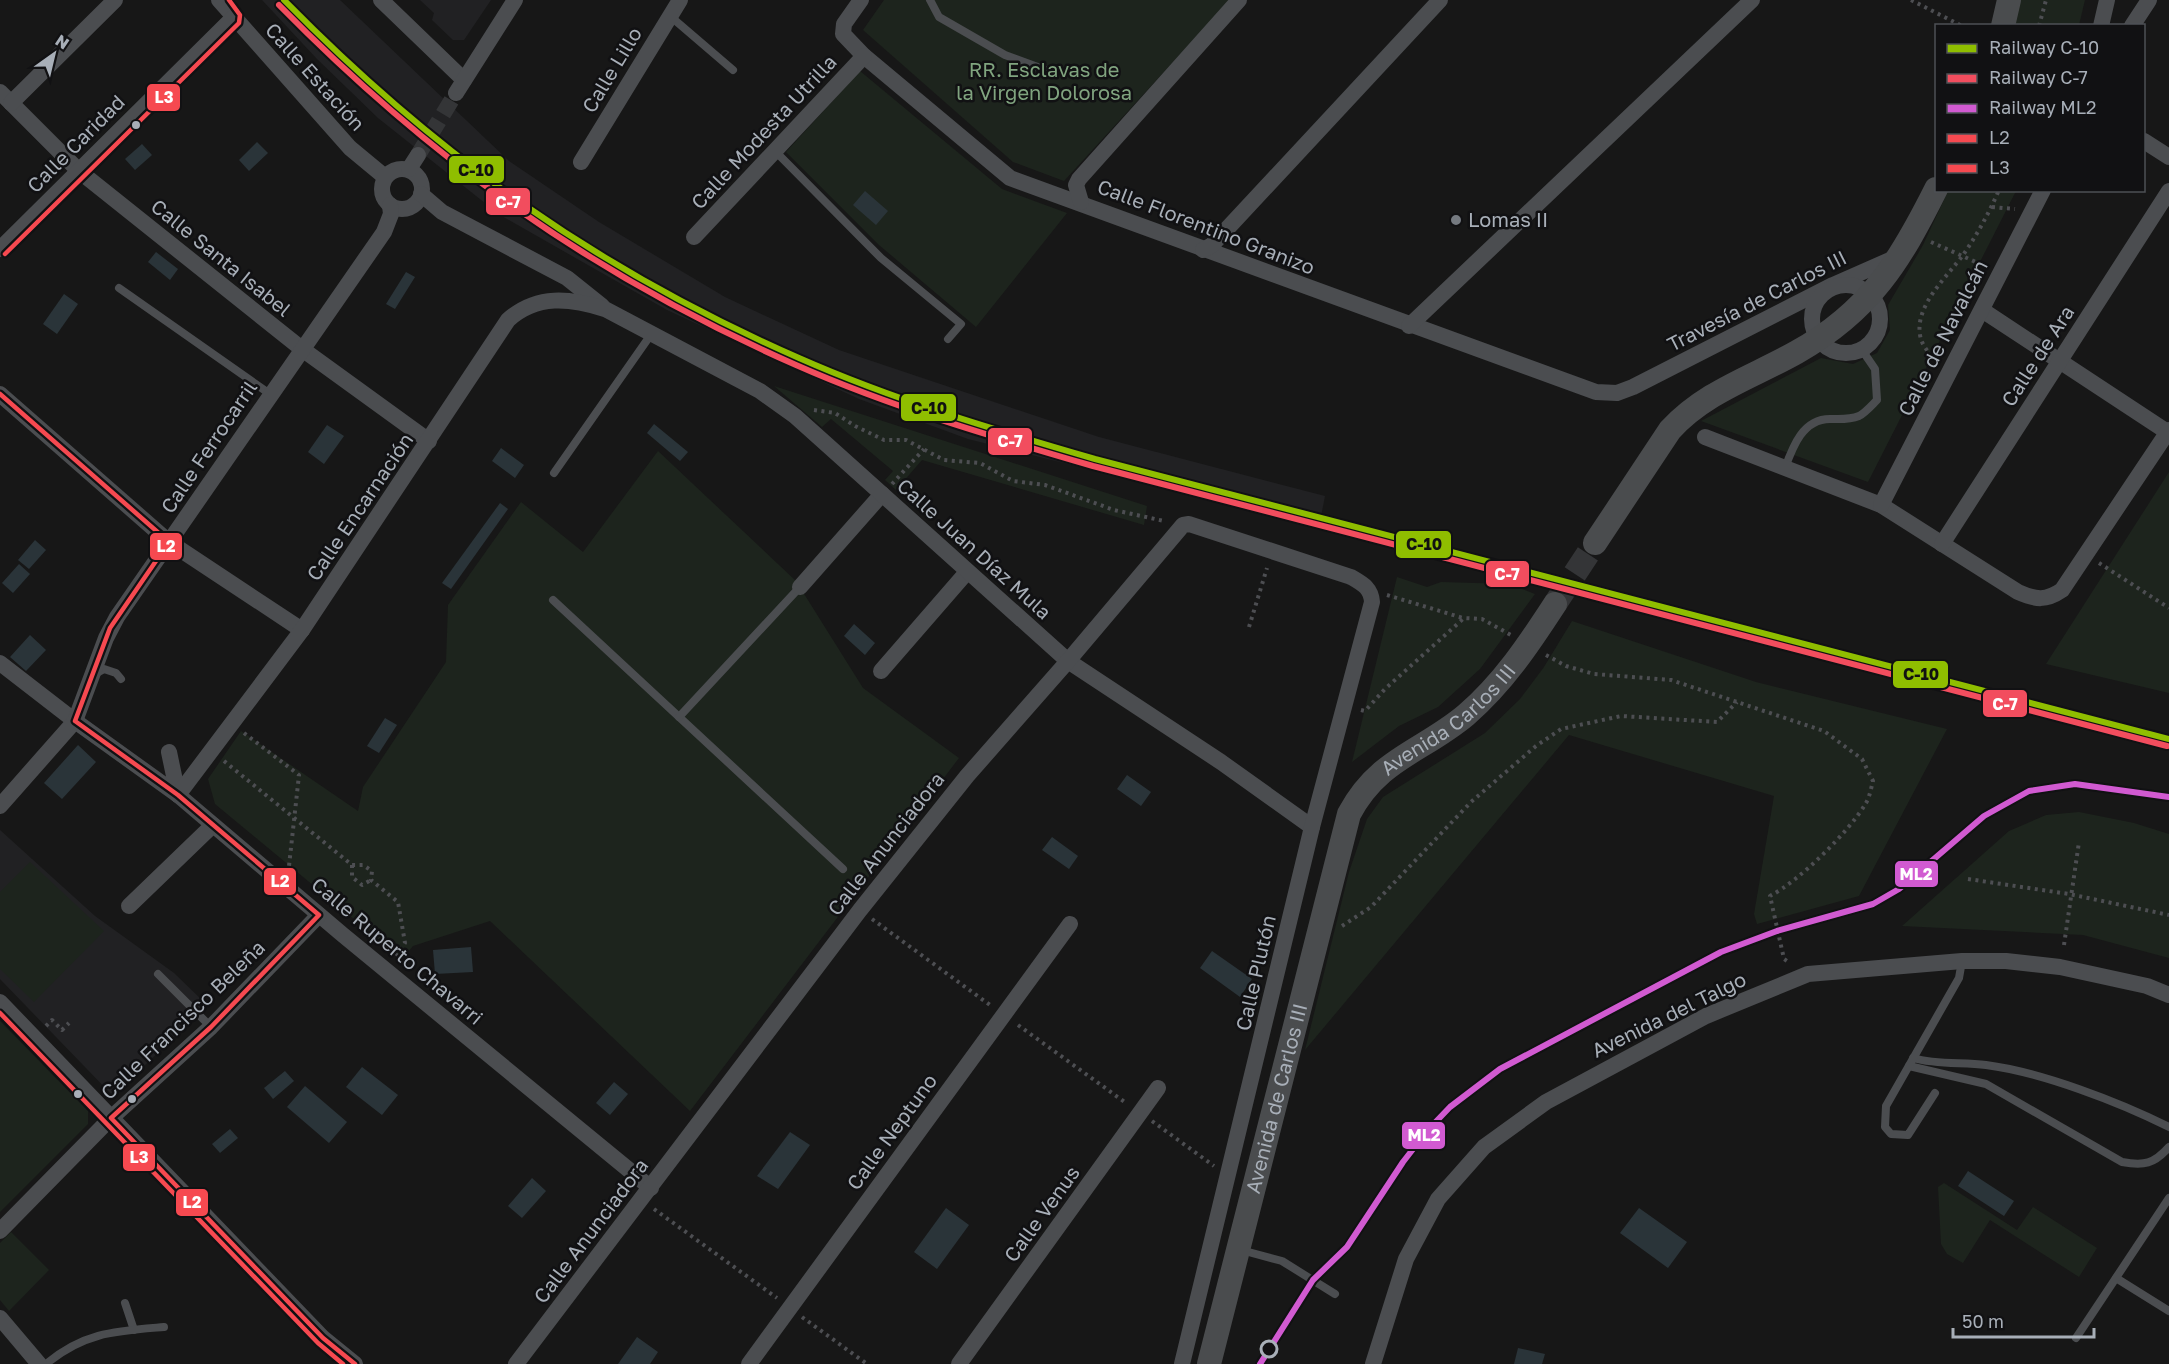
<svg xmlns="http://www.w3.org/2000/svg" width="2169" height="1364" font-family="'Golos Text',sans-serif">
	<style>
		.built { fill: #212123 }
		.green { fill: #1d241d }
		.water { fill: #2a3439 }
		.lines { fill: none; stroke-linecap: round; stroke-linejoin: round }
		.street-tunnel { stroke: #343537; stroke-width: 16; stroke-dasharray: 16 8; stroke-linecap: butt }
		.secondary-tunnel { stroke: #343537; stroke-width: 24; stroke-dasharray: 24 12; stroke-linecap: butt }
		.path { stroke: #4d4e52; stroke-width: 4; stroke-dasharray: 3 4.5; stroke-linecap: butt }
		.lane { stroke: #4b4d50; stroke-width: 8 }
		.street { stroke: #4b4d50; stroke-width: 16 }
		.secondary { stroke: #4a4c4e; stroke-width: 24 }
		.bus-1-casing { stroke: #111113; stroke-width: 9 }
		.bus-2-casing { stroke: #111113; stroke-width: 9 }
		.bus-1 { stroke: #f64950; stroke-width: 4.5 }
		.bus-2 { stroke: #f64950; stroke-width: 4.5 }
		.rail-1-casing { stroke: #111113; stroke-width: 10 }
		.rail-2-casing { stroke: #111113; stroke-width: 10 }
		.rail-3-casing { stroke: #111113; stroke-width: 10 }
		.rail-1 { stroke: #8fbe00; stroke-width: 6 }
		.rail-2 { stroke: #f24d5e; stroke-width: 6 }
		.rail-3 { stroke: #d15ad1; stroke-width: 6 }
		.bus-dot { fill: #a8afb8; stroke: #111113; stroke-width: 2 }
		.poi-dot { fill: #757a80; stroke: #111113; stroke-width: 2 }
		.stop-dot { fill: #111113; stroke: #a8afb8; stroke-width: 3 }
		.labels { text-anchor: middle; stroke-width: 5; stroke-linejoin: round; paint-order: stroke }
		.street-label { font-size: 20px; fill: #a8afb8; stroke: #111113 }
		.park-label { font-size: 20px; fill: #80a47f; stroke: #111113 }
		.poi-label { font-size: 20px; fill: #a8afb8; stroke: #111113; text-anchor: start }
		.line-badge { stroke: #111113; stroke-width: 2 }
		.badge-label { font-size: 16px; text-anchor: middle; font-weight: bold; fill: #fff }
		.pale-badge-label { font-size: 16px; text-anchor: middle; font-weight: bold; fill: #111 }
	</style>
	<rect width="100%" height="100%" fill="#171717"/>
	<g class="built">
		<path d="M262,0H340L509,161L599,222L725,297L839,350L1099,437L1325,496L1319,527L968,439L859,399L667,310L500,215L378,118L317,59Z"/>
		<path d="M420,0H491L464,40H453L432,20L434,13Z"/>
		<path d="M0,830L95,916L174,973L207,1005L113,1096L0,979Z"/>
	</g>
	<g class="green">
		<path d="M884,0H1230L1064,181L1013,162L863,30Z"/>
		<path d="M2018,0H2085L2079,25L2012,26Z"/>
		<path d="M860,71L1002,189L1067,213L976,327L879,245L786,152Z"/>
		<path d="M1948,191H2016L1868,482L1701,421L1821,358L1853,364L1877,353L1890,330L1888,305L1923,245Z"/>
		<path d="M774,386L1147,506L1144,525L922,460L896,490L885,480L893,471L831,419L822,427Z"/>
		<path d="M658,451L796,581L863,688L959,758L690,1111L490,921L413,946L402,959L215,804L208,779L241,731L358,811L363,787L446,662L448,605L521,502L583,552Z"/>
		<path d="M2169,472V693L2046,664Z"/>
		<path d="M1397,577L1427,587L1441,582L1509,584L1535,594L1480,669L1438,707L1399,726L1352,762Z"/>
		<path d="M1572,621L1756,682L1947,729L1859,896L1757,924L1754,914L1774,796L1569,735L1305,1050L1349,872L1367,819L1383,797L1485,733L1520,699L1544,667Z"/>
		<path d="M2079,812L2134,823L2169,834V958L2083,935L1902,926L2009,831L2046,815Z"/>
		<path d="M30,862L104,931L34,1002L0,969V892Z"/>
		<path d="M0,1021L88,1111V1124L0,1212Z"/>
		<path d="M1944,1183L2017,1230L2033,1207L2097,1248L2079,1277L1990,1220L1963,1263L1947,1254L1941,1244L1938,1187Z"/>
		<path d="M11,1232L49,1270L9,1311L0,1300V1243Z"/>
	</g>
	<g class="water">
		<path d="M257,142L268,153L249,171L239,160Z"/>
		<path d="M142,144L152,155L135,170L125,159Z"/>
		<path d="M865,191L888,211L876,225L853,205Z"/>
		<path d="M156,252L178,269L170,280L148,262Z"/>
		<path d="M406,272L415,277L395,309L386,304Z"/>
		<path d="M64,294L78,304L57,334L43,324Z"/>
		<path d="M654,424L688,452L680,461L647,433Z"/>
		<path d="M327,425L344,436L324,464L308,452Z"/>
		<path d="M501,448L524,465L515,478L492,461Z"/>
		<path d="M500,503L508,509L451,589L442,583Z"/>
		<path d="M35,540L46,550L29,569L18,560Z"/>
		<path d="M19,564L30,574L13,593L2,583Z"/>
		<path d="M854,624L875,643L865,655L844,636Z"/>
		<path d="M30,635L46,650L26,671L10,657Z"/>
		<path d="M385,718L397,725L379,753L367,746Z"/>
		<path d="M78,745L96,762L62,799L44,783Z"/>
		<path d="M1127,775L1151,792L1141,806L1117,789Z"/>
		<path d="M1052,837L1078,856L1069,869L1042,850Z"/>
		<path d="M471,947L473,972L435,974L433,950Z"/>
		<path d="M1212,951L1252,979L1240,997L1200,968Z"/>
		<path d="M362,1067L398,1095L382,1115L346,1087Z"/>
		<path d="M285,1071L294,1081L273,1099L264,1088Z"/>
		<path d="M614,1082L628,1094L610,1115L596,1103Z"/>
		<path d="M305,1086L347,1122L329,1143L287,1107Z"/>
		<path d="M230,1129L238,1138L220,1153L212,1144Z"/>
		<path d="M790,1132L810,1145L778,1189L757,1176Z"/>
		<path d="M1968,1171L2014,1201L2004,1216L1958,1186Z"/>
		<path d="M532,1178L546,1191L522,1218L508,1206Z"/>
		<path d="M946,1208L969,1225L937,1269L914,1252Z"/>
		<path d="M1639,1208L1687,1242L1668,1268L1620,1233Z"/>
		<path d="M637,1337L658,1352L650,1364H618Z"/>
		<path d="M1518,1348L1545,1354L1542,1364H1514Z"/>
	</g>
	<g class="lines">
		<path class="street-tunnel" d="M418,155L456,93"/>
		<path class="secondary-tunnel" d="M1555,604L1595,543"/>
		<g class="path">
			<path d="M1911,0L1962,26"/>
			<path d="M2039,26L2046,0"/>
			<path d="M1992,207L2015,209"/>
			<path d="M1931,242L1987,267"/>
			<path d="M1938,361C1930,354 1922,347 1920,335C1915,305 1947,277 1963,255C1977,235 1989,213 1999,190"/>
			<path d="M814,410L835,413L855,426L884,440H906L944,460L980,463L1013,481L1045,485L1114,510L1164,521"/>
			<path d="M892,484L924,449"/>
			<path d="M2099,563L2169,608"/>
			<path d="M1387,595L1463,618"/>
			<path d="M1249,627L1267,568"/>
			<path d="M1546,655L1566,666L1594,674L1671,680L1824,731L1862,759L1873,781C1871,788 1870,796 1866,803C1849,832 1799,881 1770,896L1784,959L1790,963"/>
			<path d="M1361,710L1365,711L1385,689L1464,618L1482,619L1511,635"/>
			<path d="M244,733L299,775L289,866"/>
			<path d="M224,761L352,865H363L372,871L371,880L398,902L405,943L395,956"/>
			<path d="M352,865V877L362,885L371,880"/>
			<path d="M1968,879L2069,894L2169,915"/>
			<path d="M872,919L990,1005"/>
			<path d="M1342,926L1371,907L1471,802L1536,746L1561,729L1621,716L1717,722L1737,702"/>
			<path d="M2064,945L2079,842"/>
			<path d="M1018,1025L1126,1103"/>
			<path d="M46,1026L52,1020L62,1030L69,1023"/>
			<path d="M1152,1121L1214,1166"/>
			<path d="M654,1209L777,1298"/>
			<path d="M802,1317L867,1364"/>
		</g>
		<g class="lane">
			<path d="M930,0L939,17L1005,55L1054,73"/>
			<path d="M670,16L733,70"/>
			<path d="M775,151L881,258L961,324L948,339"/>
			<path d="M119,288L270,394"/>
			<path d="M1785,468C1793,446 1803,419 1830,419C1841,419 1849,420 1859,416C1865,413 1871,406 1877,400L1875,369L1862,350"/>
			<path d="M554,473L652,333"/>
			<path d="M553,600L843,869"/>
			<path d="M95,674L104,669L116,673L121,679"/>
			<path d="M679,717L800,587"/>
			<path d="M158,974L211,1027"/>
			<path d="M1913,1058C1937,1065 1962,1062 1986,1065C2041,1072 2119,1102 2169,1127"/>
			<path d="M1909,1066L1986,1084L2122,1162C2144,1166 2154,1164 2169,1147"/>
			<path d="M1935,1093L1908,1135L1891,1134L1885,1127L1886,1106L1959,978L1962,961"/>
			<path d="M1241,1250L1282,1261L1335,1294"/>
			<path d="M2116,1278L2169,1311"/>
			<path d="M125,1303L134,1330"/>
			<path d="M2076,1338L2169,1198"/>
			<path d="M46,1364C84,1332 116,1331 164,1327"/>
		</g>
		<g class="street">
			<path d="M219,0L350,148L385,177"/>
			<path d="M381,0L464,80"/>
			<path d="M861,0L844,24L843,34L864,56L1010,178L1596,392L1617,393L1633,387L1833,285L1899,256"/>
			<path d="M2101,26L2107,0"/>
			<path d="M2132,26L2149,0"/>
			<path d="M0,92L79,171L302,349L429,441"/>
			<path d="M456,93L515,0"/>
			<path d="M11,103L115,0"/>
			<path d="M2144,141L2169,157"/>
			<path d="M581,162L680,0"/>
			<circle cx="402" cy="189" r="20"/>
			<path d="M409,169L418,155"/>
			<path d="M421,194L442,212L567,278L602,306"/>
			<path d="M1081,202L1076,185L1079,179L1239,0"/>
			<path d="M694,237L864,56"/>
			<path d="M0,249L233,18"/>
			<path d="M1203,250L1212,245L1440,0"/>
			<circle cx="1846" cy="319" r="34"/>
			<path d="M1982,310L2169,433"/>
			<path d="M1409,326L1752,0"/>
			<path d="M0,394L169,542L302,630"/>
			<path d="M1705,437L1881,505L2018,592C2036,600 2046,601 2062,590L2169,430"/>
			<path d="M1881,505L2043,190"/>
			<path d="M1942,544L2169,191"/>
			<path d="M800,587L882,494"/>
			<path d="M0,663L75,721L178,795L343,935L651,1188"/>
			<path d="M881,671L967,572"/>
			<path d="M169,752L178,795"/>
			<path d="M178,795L302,630L508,320C537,294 570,298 605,309L760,391L795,416L1068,661L1221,762L1312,827"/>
			<path d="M0,806L75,721L106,638L117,617L384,232L391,214L390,205"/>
			<path d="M129,906L213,825"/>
			<path d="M0,1002L323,1338L355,1364"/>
			<path d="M0,1231L111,1118L211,1027L319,915"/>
			<path d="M0,1318L39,1364"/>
			<path d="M516,1364L860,910L967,776L1068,661L1183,525L1189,524L1351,577C1363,584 1371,588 1372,602L1312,827L1182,1364"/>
			<path d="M749,1364L1070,924"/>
			<path d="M959,1364L1158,1088"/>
			<path d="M1373,1364L1406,1259L1438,1199L1484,1147L1546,1102L1706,1016L1808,974L1962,961H2006L2060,967L2147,986L2169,995"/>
		</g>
		<g class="secondary">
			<path d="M2003,26L2009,0"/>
			<path d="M1595,543L1670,430C1706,391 1753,377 1797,352C1870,311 1900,261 1936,189"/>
			<path id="s1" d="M1209,1364L1349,814C1379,758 1422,752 1466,715C1503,683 1529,644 1555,604"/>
		</g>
		<defs>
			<path id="bus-1" d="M0,394L169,542L110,628L75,721L178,795L319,915L211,1027L111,1118L323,1338L355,1364"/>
			<g id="bus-2">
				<path d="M5,254L239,23L240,15L229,0"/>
				<path d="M0,1013L318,1343L343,1364"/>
			</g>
		</defs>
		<use href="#bus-1" class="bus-1-casing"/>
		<use href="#bus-2" class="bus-2-casing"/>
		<use href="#bus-1" class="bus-1"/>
		<use href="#bus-2" class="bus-2"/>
		<defs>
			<path id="rail-1" d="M284,0C437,156 598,270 799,358C894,400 995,430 1095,459L2169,739"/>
			<path id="rail-2" d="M279,5C433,162 594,276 796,365C891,407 993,437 1093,466L2167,746"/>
			<path id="rail-3" d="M1260,1364L1313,1280L1347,1247L1403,1162L1427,1131L1450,1107L1500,1069L1721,952L1777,931L1873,904L1899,889L1984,816L2029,791L2075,784L2169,797"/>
		</defs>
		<use href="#rail-1" class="rail-1-casing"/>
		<use href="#rail-2" class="rail-2-casing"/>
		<use href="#rail-3" class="rail-3-casing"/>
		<use href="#rail-1" class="rail-1"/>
		<use href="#rail-2" class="rail-2"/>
		<use href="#rail-3" class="rail-3"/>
	</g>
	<g class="bus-dot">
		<circle cx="136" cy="125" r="5"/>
		<circle cx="78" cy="1094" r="5"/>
		<circle cx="132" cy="1099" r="5"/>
	</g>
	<circle class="poi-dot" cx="1456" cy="220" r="6"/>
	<circle class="stop-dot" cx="1269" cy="1349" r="8"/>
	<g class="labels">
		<g class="street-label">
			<text transform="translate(612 70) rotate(-59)" y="7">Calle Lillo</text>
			<text transform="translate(315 77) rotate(48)" y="7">Calle Estación</text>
			<text transform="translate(764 132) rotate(-47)" y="7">Calle Modesta Utrilla</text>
			<text transform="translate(76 144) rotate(-45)" y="7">Calle Caridad</text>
			<text transform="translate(1206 227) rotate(21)" y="7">Calle Florentino Granizo</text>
			<text transform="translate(221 258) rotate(39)" y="7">Calle Santa Isabel</text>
			<text transform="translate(1757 301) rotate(-27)" y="7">Travesía de Carlos III</text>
			<text transform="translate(1943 338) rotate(-63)" y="7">Calle de Navalcán</text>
			<text transform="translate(2038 356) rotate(-57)" y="7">Calle de Ara</text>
			<text transform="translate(209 447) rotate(-56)" y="7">Calle Ferrocarril</text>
			<text transform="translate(360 507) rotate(-56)" y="7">Calle Encarnación</text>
			<text transform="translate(974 549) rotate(42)" y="7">Calle Juan Díaz Mula</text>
			<text dy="7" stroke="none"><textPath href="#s1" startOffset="706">Avenida Carlos III</textPath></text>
			<text transform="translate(886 844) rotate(-52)" y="7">Calle Anunciadora</text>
			<text transform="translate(397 951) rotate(40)" y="7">Calle Ruperto Chavarri</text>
			<text transform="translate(1256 973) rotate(-77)" y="7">Calle Plutón</text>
			<text transform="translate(1669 1015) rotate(-26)" y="7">Avenida del Talgo</text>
			<text transform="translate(183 1020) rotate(-44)" y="7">Calle Francisco Beleña</text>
			<text dy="7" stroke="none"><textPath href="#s1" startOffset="274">Avenida de Carlos III</textPath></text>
			<text transform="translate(892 1132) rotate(-54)" y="7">Calle Neptuno</text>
			<text transform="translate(1042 1214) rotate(-54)" y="7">Calle Venus</text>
			<text transform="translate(591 1231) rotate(-53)" y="7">Calle Anunciadora</text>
		</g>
		<g class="park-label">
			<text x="1044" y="77">RR. Esclavas de<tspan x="1044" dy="23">la Virgen Dolorosa</tspan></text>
		</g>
		<g class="poi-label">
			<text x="1468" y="227">Lomas II</text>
		</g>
	</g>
	<g class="line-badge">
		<rect x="146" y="83" width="35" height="29" rx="6" fill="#f64950"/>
		<rect x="448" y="155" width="57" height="29" rx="6" fill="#8fbe00"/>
		<rect x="485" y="187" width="46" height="29" rx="6" fill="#f24d5e"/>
		<rect x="900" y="393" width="57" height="29" rx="6" fill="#8fbe00"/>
		<rect x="987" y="427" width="46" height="29" rx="6" fill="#f24d5e"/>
		<rect x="1395" y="530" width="57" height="29" rx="6" fill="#8fbe00"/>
		<rect x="149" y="532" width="34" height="29" rx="6" fill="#f64950"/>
		<rect x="1485" y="560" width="45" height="28" rx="6" fill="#f24d5e"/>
		<rect x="1892" y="660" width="57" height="29" rx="6" fill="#8fbe00"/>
		<rect x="1982" y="689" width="46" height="29" rx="6" fill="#f24d5e"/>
		<rect x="1894" y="860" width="45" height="28" rx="6" fill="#d15ad1"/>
		<rect x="263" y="867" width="34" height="29" rx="6" fill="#f64950"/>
		<rect x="1401" y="1121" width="45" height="29" rx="6" fill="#d15ad1"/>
		<rect x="122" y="1143" width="34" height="29" rx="6" fill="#f64950"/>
		<rect x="175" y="1188" width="34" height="29" rx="6" fill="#f64950"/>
	</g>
	<g class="badge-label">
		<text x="164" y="103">L3</text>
		<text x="508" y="208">C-7</text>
		<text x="1010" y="447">C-7</text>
		<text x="166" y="552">L2</text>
		<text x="1507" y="580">C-7</text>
		<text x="2005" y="710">C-7</text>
		<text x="1916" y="880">ML2</text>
		<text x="280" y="887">L2</text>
		<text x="1424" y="1141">ML2</text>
		<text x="139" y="1163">L3</text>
		<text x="192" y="1208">L2</text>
	</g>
	<g class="pale-badge-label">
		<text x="476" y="176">C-10</text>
		<text x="929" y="414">C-10</text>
		<text x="1424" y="550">C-10</text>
		<text x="1921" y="680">C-10</text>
	</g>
	<rect x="1935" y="24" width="210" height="168" fill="#111113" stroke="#4d5055" stroke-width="1.5"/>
	<rect x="1947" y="44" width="30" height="9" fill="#8fbe00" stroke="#4d5055" stroke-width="1.5"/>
	<text x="1989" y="54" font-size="18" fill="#a8afb8">Railway C-10</text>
	<rect x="1947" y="74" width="30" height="9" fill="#f24d5e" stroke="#4d5055" stroke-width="1.5"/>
	<text x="1989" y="84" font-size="18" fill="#a8afb8">Railway C-7</text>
	<rect x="1947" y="104" width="30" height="9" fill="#d15ad1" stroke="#4d5055" stroke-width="1.5"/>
	<text x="1989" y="114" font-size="18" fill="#a8afb8">Railway ML2</text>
	<rect x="1947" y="134" width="30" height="9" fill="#f64950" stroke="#4d5055" stroke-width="1.5"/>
	<text x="1989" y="144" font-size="18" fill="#a8afb8">L2</text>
	<rect x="1947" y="164" width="30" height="9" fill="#f64950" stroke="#4d5055" stroke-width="1.5"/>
	<text x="1989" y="174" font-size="18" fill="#a8afb8">L3</text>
	<g transform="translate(54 54) rotate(34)" stroke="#111113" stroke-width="4.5" paint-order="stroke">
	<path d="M0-4.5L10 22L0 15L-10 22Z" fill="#a8afb8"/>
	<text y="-9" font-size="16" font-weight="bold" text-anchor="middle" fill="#a8afb8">N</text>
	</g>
	<path d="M1953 1328v9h141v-9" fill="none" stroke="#a8afb8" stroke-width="3"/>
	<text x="1962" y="1328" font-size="18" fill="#a8afb8" stroke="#111113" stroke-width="4.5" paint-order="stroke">50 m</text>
</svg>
